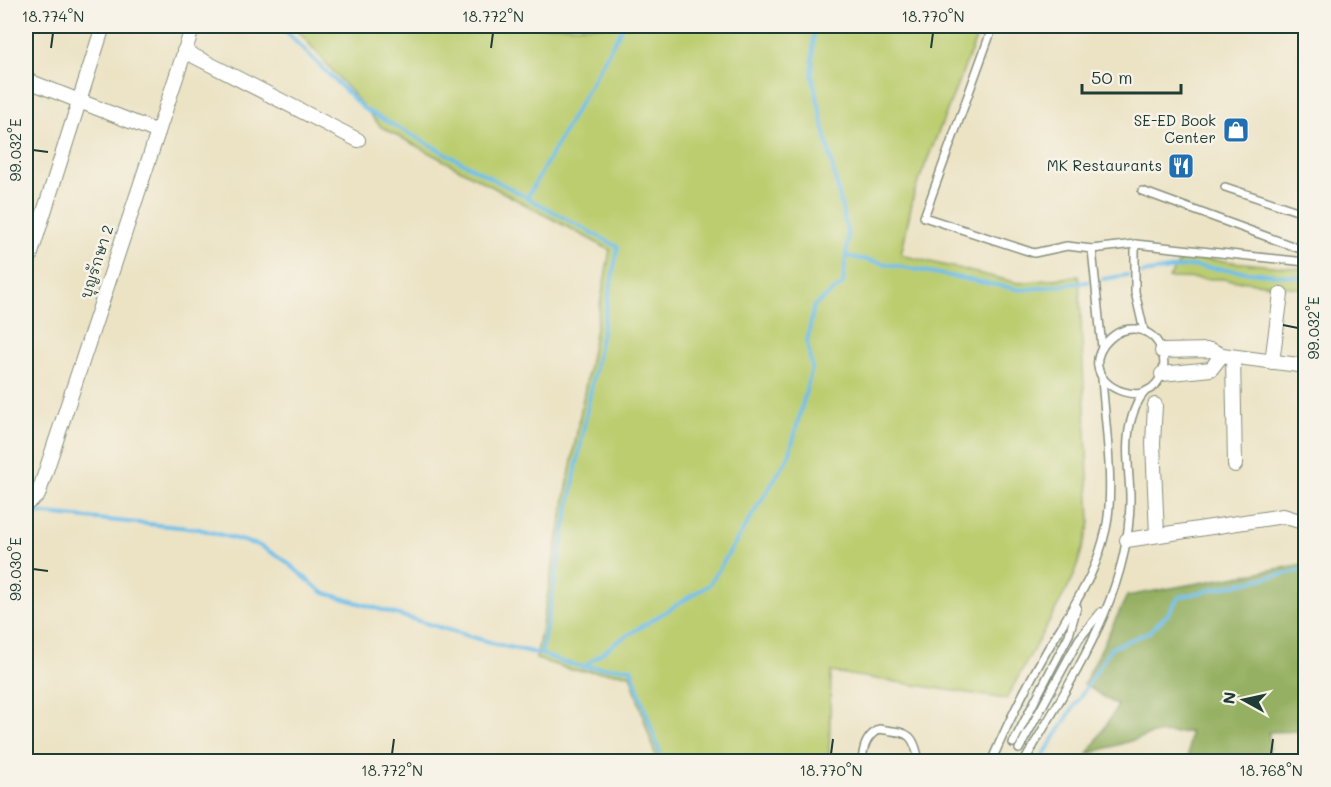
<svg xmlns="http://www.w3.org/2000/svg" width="1331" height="787" font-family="Mali,'Playpen Sans Thai',sans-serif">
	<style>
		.green { fill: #bccd70; stroke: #6e8552; stroke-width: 1.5 }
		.forest { fill: #95b062; stroke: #5a764b; stroke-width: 1.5 }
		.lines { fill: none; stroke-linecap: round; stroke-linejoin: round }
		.stream { stroke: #6ebfea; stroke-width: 4 }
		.service-casing { stroke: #86907c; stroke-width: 10 }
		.minor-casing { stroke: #86907c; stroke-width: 16 }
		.service { stroke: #fff; stroke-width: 7 }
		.minor { stroke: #fff; stroke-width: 14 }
		.ticks { fill: none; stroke: #1f3d34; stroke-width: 2 }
		.labels { text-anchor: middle; stroke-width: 5; stroke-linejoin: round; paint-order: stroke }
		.poi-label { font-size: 15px; fill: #1f3d34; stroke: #f7f3e8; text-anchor: end }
		.street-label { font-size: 15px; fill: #1f3d34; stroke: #f7f3e8 }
		.neatline { fill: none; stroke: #1f3d34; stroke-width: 2 }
		.ticks-label { font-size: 15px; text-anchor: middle; fill: #1f3d34 }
	</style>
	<rect width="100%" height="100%" fill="#f7f3e8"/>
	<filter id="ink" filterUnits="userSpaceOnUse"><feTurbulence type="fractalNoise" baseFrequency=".0167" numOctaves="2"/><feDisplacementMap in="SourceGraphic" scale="12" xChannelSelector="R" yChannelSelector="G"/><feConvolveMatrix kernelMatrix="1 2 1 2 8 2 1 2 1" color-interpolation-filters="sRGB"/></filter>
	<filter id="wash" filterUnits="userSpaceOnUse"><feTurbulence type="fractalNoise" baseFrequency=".008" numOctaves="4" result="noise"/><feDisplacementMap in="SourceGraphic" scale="24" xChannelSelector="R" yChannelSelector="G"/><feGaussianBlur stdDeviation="1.35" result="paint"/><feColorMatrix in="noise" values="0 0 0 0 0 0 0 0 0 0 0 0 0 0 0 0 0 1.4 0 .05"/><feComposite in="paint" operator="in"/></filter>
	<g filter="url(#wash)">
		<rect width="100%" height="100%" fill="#ece3c5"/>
		<g class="green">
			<path d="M294,26H981L914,193L901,255L1019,283L1079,276L1090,523L1074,576L1006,699L831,672L829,761H657L630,674L572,670L536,659L610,250L381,127Z"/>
			<path d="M1182,257L1305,269V289L1222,279L1169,278Z"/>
		</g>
		<path class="forest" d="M1305,564V731L1269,732V761H1188L1190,732L1153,734L1088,754L1118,706L1084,684L1127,596Z"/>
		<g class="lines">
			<g class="stream">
				<path d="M280,26L364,109L618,247L541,654"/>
				<path d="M527,198L623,26"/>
				<path d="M846,256L1022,290L1088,282"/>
				<path d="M1142,273L1190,266L1306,278"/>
				<path d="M1103,279L1128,275"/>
				<path d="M26,512L199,529L258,545L283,559L322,592L499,645L541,654L562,662L584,667L631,668L661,757L804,760"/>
				<path d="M585,666L615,643L709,585L789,456L812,368L807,342L814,306L843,284L848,236L812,75L814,26"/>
				<path d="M1039,762L1111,648L1149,632L1168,614L1179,597L1306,569"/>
			</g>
		</g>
	</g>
	<g filter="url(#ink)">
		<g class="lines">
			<defs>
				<g id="service">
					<path d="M993,26L924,217L1034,253L1067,246L1092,249L1135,244L1306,262"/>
					<path d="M1225,187L1306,214"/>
					<path d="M1142,191L1306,251"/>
					<path d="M1135,244V292L1144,331"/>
					<path d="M1092,249L1102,348"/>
					<path d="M1013,743L1069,635L1077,607"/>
					<path d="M1019,749L1079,639L1101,612"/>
					<path d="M862,762C863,747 866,737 879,729C907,733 914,731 919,762"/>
					<path d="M991,762C1011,715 1036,667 1063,624C1083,590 1097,569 1106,529C1115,487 1105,423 1102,378"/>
					<path d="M1024,762C1071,679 1132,593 1130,494C1129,470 1124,441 1132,417C1134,410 1139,398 1144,393C1146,390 1149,390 1152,388C1166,376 1167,358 1158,343C1153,335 1144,330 1135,329C1122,328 1112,335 1104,345C1084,373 1115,398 1144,393"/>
				</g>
				<g id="minor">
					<path d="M184,51L358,140"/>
					<path d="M26,80L158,132"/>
					<path d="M26,269L103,26"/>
					<path d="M1162,351L1211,350L1222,355L1306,366"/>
					<path d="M1233,357L1235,465"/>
					<path d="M1272,362L1281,294"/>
					<path d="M1162,374L1211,369L1222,355"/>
					<path d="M1155,405L1153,443L1157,535"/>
					<path d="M26,504L38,495L193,26"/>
					<path d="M1127,540L1283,516L1306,523"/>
				</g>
			</defs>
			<use href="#service" class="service-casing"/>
			<use href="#minor" class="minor-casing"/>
			<use href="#service" class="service"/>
			<use href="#minor" class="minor"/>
		</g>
	</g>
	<path class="ticks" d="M51,48L53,33M491,48L493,33M931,48L933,33M33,150L48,152M1283,325L1298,328M33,569L48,571M392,754L394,739M831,754L833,739M1271,754L1273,739"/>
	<defs>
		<symbol id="shop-square" viewBox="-11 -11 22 22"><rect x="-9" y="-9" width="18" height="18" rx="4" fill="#1f6fb2" stroke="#f7f3e8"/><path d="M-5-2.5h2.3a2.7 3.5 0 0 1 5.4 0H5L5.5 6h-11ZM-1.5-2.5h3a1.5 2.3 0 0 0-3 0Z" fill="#fff"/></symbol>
		<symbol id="restaurant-square" viewBox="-11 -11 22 22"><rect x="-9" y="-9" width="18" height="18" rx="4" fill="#1f6fb2" stroke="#f7f3e8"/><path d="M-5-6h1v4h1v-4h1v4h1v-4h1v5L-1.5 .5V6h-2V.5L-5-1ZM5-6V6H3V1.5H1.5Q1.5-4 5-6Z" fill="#fff"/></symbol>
	</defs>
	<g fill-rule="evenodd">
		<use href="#shop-square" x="1221" y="115" width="30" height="30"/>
		<use href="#restaurant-square" x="1166" y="151" width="30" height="30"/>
	</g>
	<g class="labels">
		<g class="poi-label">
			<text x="1216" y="126">SE-ED Book<tspan x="1216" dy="17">Center</tspan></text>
			<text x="1162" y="171">MK Restaurants</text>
		</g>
		<g class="street-label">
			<text transform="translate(97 262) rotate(-72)" y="5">บุญรักษา 2</text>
		</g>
	</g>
	<rect width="1331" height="787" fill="none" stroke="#f7f3e8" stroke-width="66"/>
	<g transform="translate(1244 700) rotate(278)" stroke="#f7f3e8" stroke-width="4.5" paint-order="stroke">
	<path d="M0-4.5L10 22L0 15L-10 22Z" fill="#1f3d34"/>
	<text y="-9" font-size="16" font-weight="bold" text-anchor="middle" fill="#1f3d34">N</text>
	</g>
	<path d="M1082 84v9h99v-9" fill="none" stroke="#1f3d34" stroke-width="3"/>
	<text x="1091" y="84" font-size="18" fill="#1f3d34" stroke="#f7f3e8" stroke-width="4.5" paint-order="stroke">50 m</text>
	<rect x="33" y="33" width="1265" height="721" class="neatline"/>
	<g class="ticks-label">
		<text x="53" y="22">18.774°N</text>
		<text x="493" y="22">18.772°N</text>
		<text x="933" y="22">18.770°N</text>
		<text transform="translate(16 150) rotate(-90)" y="5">99.032°E</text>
		<text transform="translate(1314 328) rotate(-90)" y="5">99.032°E</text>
		<text transform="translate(16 569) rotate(-90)" y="5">99.030°E</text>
		<text x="392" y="776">18.772°N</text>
		<text x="831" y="776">18.770°N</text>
		<text x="1271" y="776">18.768°N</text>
	</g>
</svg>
